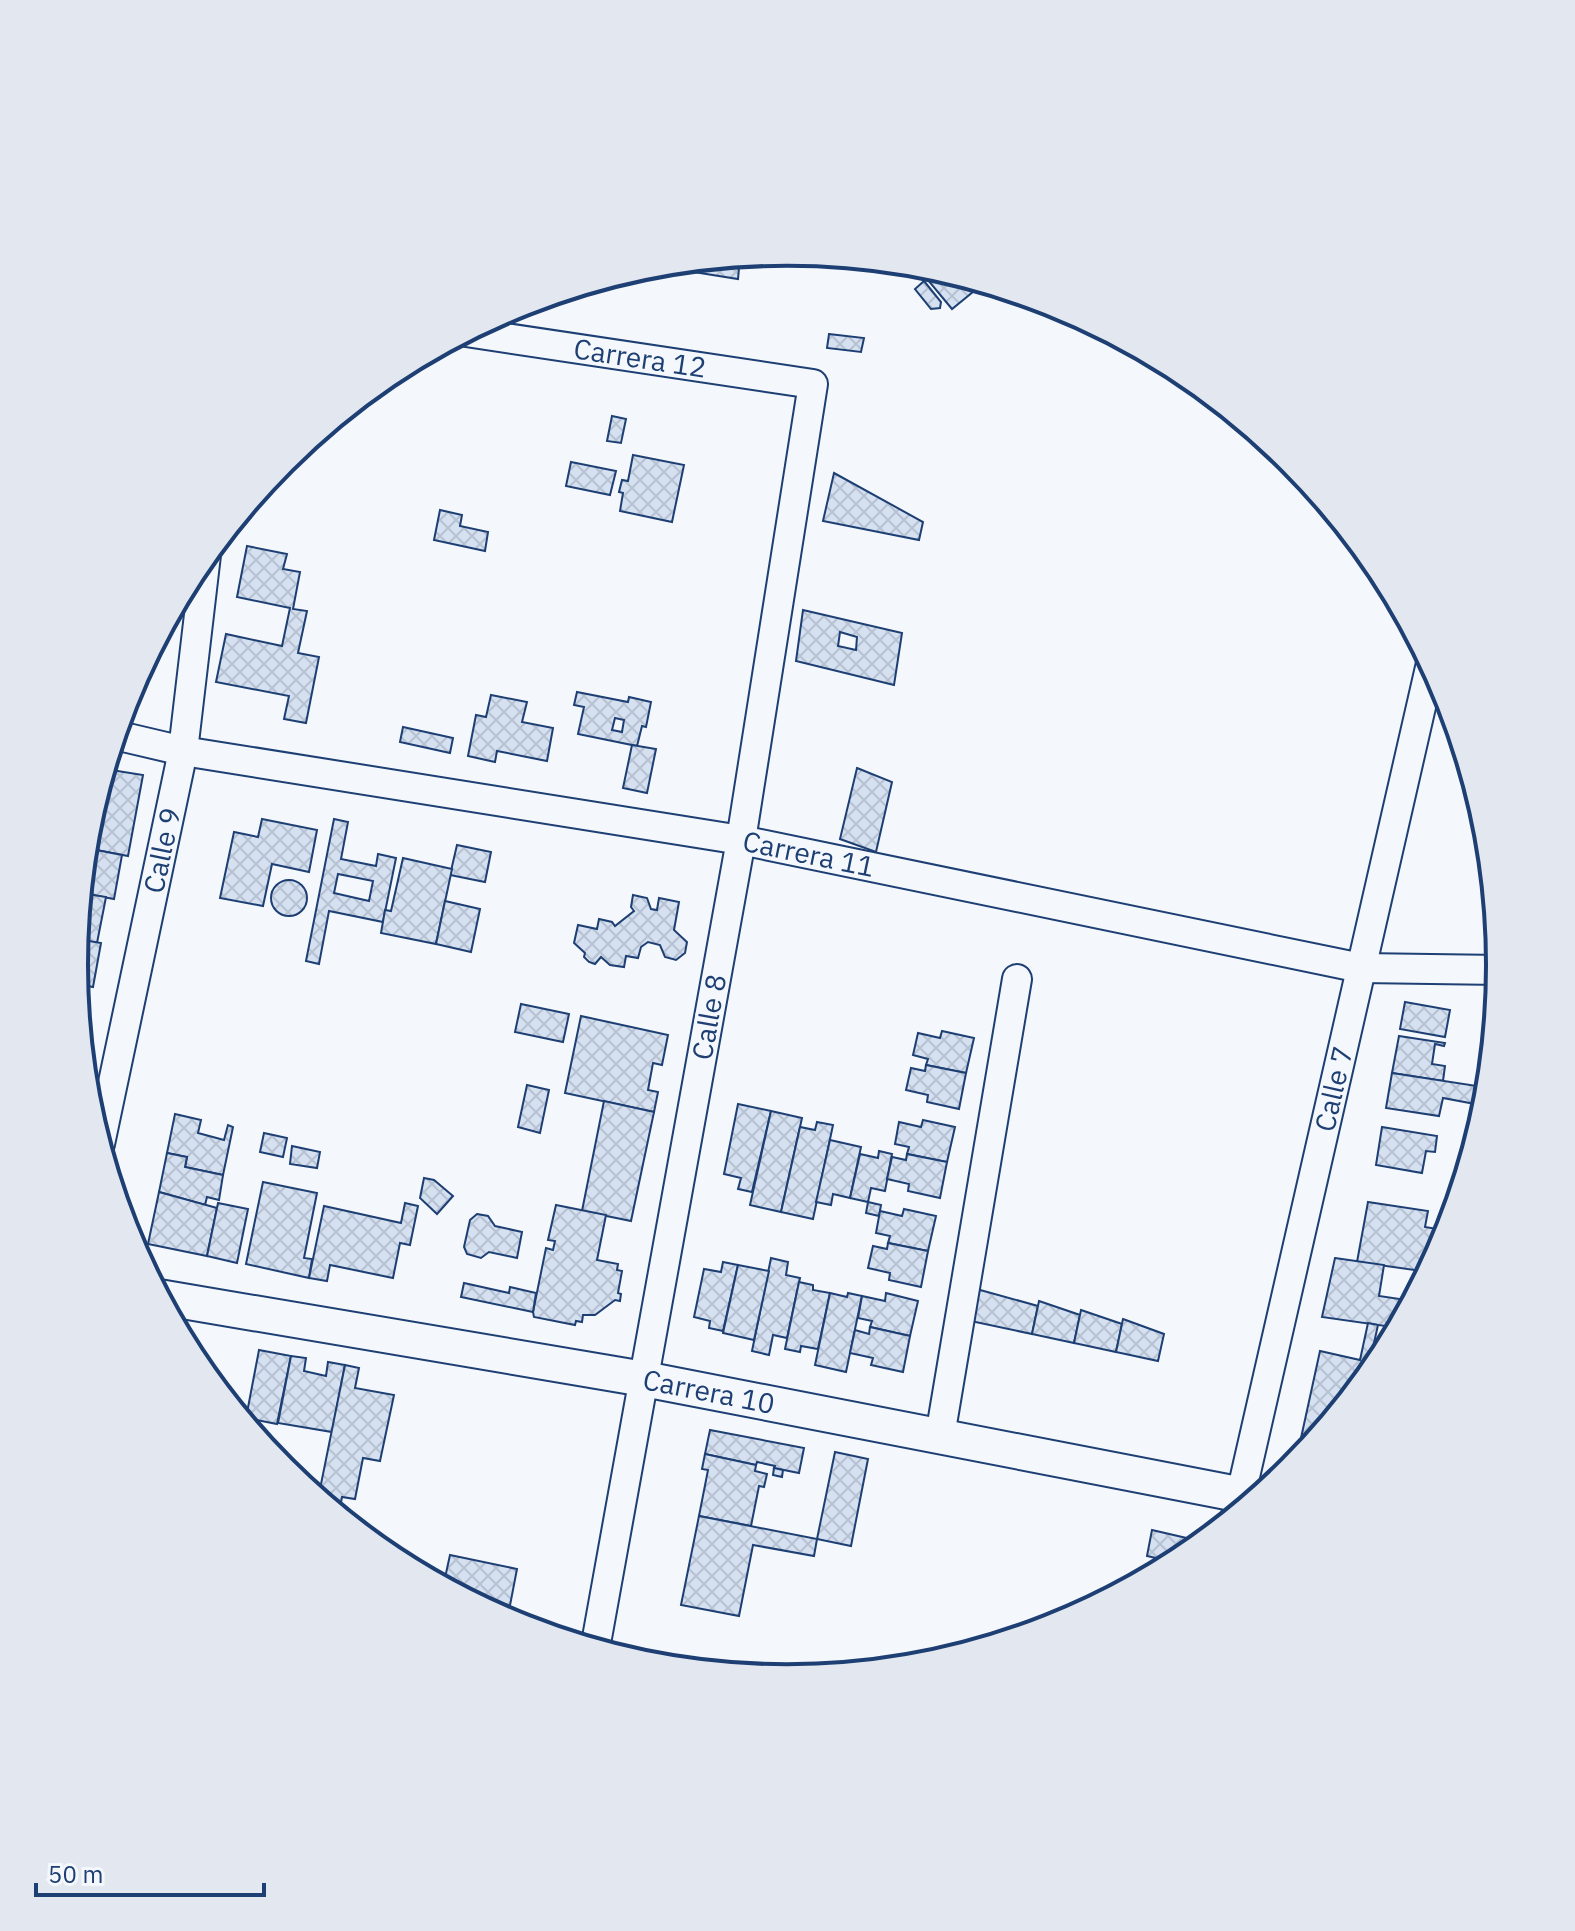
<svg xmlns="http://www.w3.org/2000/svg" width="1575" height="1931" font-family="'IBM Plex Sans',sans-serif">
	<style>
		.building { fill: url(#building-cross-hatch); stroke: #1d3f73; stroke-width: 2; fill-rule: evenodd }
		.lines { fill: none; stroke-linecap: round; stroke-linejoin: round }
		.minor-casing { stroke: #1d3f73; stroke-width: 32 }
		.tertiary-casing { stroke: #1d3f73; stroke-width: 38 }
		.minor { stroke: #f4f7fb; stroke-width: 28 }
		.tertiary { stroke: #f4f7fb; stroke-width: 34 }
		.labels { text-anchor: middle; stroke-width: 6; stroke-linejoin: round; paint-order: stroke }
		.street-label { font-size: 28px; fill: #1d3f73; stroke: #f4f7fb }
		.rim { fill: none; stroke: #1d3f73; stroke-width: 4 }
	</style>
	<defs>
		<pattern id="building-cross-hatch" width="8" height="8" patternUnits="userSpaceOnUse" patternTransform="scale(2)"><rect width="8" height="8" fill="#d5e0f0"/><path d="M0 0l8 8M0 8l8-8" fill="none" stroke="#b6c1d1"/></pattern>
	</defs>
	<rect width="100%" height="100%" fill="#f4f7fb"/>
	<g class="building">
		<path d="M740,257L738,279L662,267L663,264Z"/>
		<path d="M939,269L984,283L952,309L927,279Z"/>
		<path d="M924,281L941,302L940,308L931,309L915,289Z"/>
		<path d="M829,334L864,338L861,352L827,348Z"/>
		<path d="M612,416L626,419L621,443L607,441Z"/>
		<path d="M633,455L684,465L672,522L620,511L623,493L619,492L622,480L628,481Z"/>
		<path d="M571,462L616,471L610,495L566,486Z"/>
		<path d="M834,473L923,522L919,540L823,521Z"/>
		<path d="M440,510L462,515L460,526L488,532L485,551L434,540Z"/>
		<path d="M247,546L287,554L283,569L300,572L293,609L307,611L298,653L319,657L306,723L284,719L289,696L216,682L226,634L282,646L290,608L237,597Z"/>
		<path d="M803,610L902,633L894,685L796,661ZM840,632L857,637L856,650L838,646Z"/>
		<path d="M577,692L628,702L629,697L651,702L646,727L642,726L637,746L578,734L584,707L574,705ZM615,718L624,720L622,732L612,730Z"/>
		<path d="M491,695L527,702L522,722L553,728L547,761L497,751L495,762L468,756L476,715L486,717Z"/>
		<path d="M403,727L453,738L450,753L400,742Z"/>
		<path d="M632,745L656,749L647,793L623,788Z"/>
		<path d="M857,768L892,782L876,852L840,839Z"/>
		<path d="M105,769L143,775L128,856L86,848L88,826L92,820Z"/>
		<path d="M262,819L317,830L309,872L272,864L263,906L220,898L234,832L258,837Z"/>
		<path d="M334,819L348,822L341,859L376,866L378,854L396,858L383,922L329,911L319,964L306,961ZM338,874L373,881L369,901L334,893Z"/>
		<path d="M457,845L491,852L485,882L450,875Z"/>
		<path d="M86,848L122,855L114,899L81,893Z"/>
		<path d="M403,858L452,869L436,944L381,933L385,910L391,911Z"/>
		<circle cx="289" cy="898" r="18"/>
		<path d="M81,893L106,897L97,943L77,939Z"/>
		<path d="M633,895L647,898L651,909L657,910L659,898L679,902L674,930L687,942L685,953L676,960L665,957L660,945L648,942L641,947L638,958L626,956L624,967L610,965L601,957L595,964L589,962L584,957L585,953L574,943L578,925L597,929L599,919L612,922L615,926L634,911L631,907Z"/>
		<path d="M445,901L480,909L471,952L436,944Z"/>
		<path d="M77,939L101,943L93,987L76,984L74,965Z"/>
		<path d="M76,984L85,986L79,1019Z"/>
		<path d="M1405,1002L1450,1010L1445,1037L1400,1029Z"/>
		<path d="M521,1004L569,1014L563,1042L515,1032Z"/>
		<path d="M581,1016L668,1035L662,1065L653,1063L648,1090L658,1092L654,1112L565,1093Z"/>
		<path d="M942,1031L974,1038L966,1073L926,1065L928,1059L913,1055L918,1033L940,1038Z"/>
		<path d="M1399,1036L1445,1043L1444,1046L1435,1044L1432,1064L1445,1066L1443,1081L1392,1073Z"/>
		<path d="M926,1065L966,1073L959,1109L927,1102L928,1095L906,1090L911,1068L925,1071Z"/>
		<path d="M1392,1073L1477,1086L1475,1104L1443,1098L1439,1116L1386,1108Z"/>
		<path d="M527,1085L549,1090L540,1133L518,1127Z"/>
		<path d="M604,1101L654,1112L631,1221L582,1211Z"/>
		<path d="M738,1104L771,1111L752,1192L738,1189L741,1178L724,1174Z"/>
		<path d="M771,1111L802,1118L781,1212L750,1205Z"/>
		<path d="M175,1114L201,1120L198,1133L224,1140L228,1125L233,1127L223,1175L185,1167L187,1157L167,1153Z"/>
		<path d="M923,1120L955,1127L947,1162L907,1154L909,1147L895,1144L899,1122L921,1127Z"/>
		<path d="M817,1122L833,1125L813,1219L781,1212L800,1127L815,1130Z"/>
		<path d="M1382,1127L1437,1136L1435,1152L1426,1151L1422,1173L1376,1165Z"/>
		<path d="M264,1133L287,1138L283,1157L260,1152Z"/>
		<path d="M830,1140L861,1147L850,1198L833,1194L831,1205L816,1202Z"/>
		<path d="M292,1146L320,1152L317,1168L290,1164Z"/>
		<path d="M879,1151L892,1154L885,1191L871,1188L868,1202L850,1198L860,1154L878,1158Z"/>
		<path d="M167,1153L187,1157L185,1167L223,1175L219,1200L207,1197L205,1205L159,1192Z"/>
		<path d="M907,1154L947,1162L940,1198L908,1191L909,1184L887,1179L892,1157L906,1160Z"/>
		<path d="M424,1178L434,1180L453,1196L437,1214L420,1198Z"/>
		<path d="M263,1182L317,1193L304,1258L312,1259L309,1278L246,1264Z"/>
		<path d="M159,1192L217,1208L207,1256L148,1244Z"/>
		<path d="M868,1202L881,1205L879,1216L866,1213Z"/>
		<path d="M1368,1202L1428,1211L1425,1227L1449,1231L1429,1272L1357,1262Z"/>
		<path d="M218,1203L248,1209L237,1263L207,1256Z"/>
		<path d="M405,1203L418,1206L410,1245L400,1243L393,1278L330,1265L327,1281L309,1278L324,1206L401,1223Z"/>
		<path d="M556,1205L606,1215L597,1260L618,1264L617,1270L622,1271L618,1293L621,1294L620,1301L615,1300L595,1315H583L582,1322L576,1321L575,1325L534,1317L533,1312L546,1248L553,1250L555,1241L548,1240Z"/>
		<path d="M904,1209L936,1216L928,1251L888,1243L890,1236L876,1233L880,1211L902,1216Z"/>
		<path d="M477,1214L488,1216L495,1226L522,1232L517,1258L489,1252L481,1258L467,1254L464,1247L470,1220Z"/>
		<path d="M888,1243L928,1251L921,1287L889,1280L890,1273L868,1268L873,1246L887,1249Z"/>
		<path d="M771,1258L788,1262L786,1275L800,1278L787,1338L773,1335L769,1355L752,1351Z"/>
		<path d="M1335,1258L1384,1265L1379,1296L1413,1301L1399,1328L1322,1317Z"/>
		<path d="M723,1262L738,1265L723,1331L709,1328L710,1321L694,1317L704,1269L721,1272Z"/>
		<path d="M738,1265L769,1271L754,1340L723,1333Z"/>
		<path d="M1419,1271L1429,1272L1415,1298Z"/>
		<path d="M799,1282L813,1285V1290L830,1293L818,1349L801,1346L800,1352L785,1349Z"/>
		<path d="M464,1283L509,1293L510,1287L536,1293L533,1312L461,1297Z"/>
		<path d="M973,1288L1038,1306L1032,1334L966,1320Z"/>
		<path d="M830,1293L847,1297L848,1293L862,1296L846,1372L815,1365Z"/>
		<path d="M886,1293L918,1301L910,1336L870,1327L872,1321L858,1318L862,1296L885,1301Z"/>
		<path d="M1039,1301L1080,1315L1074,1343L1032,1334Z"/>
		<path d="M1081,1310L1122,1324L1116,1352L1074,1343Z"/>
		<path d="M1123,1319L1164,1334L1158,1361L1116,1352Z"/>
		<path d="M1368,1323L1378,1325L1366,1379L1316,1441L1301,1438L1320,1351L1360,1360Z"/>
		<path d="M870,1327L910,1336L903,1372L871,1365L873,1358L850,1353L855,1330L869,1334Z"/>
		<path d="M259,1350L291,1356L277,1424L246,1418Z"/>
		<path d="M1372,1354L1384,1356L1366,1379Z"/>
		<path d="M291,1356L306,1358L304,1371L326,1376L328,1362L345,1365L332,1432L278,1423Z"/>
		<path d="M345,1365L359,1368L355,1388L394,1395L380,1461L363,1458L355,1499L342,1497L339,1513L334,1512L318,1499Z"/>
		<path d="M710,1430L804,1448L799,1473L774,1468L775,1466L757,1462L756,1465L705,1454Z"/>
		<path d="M835,1452L868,1459L851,1546L817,1539Z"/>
		<path d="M705,1454L756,1465L755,1471L767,1474L764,1487L759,1486L751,1526L699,1516L708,1470L702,1469Z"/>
		<path d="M774,1468L783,1470L782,1477L773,1475Z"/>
		<path d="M699,1516L817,1539L814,1556L753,1545L739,1616L681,1605Z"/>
		<path d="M1152,1530L1191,1539L1187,1556L1163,1570L1165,1560L1147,1556Z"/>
		<path d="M450,1555L517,1569L507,1621L443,1587Z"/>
		<path d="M543,1624L556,1626L554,1637L541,1633Z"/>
	</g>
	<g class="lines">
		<defs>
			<g id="minor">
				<path id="s1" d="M466,332L813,384L741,840L595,1649"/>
				<path id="s2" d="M115,735L183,751L741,840L1361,968L1501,970"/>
				<path id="s3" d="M100,1144L183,751L206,555"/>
				<path d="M940,1436L1017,979"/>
				<path id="s4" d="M1236,1516L1431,663"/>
			</g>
			<g id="tertiary">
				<path id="s5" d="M159,1297L644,1379L1258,1498"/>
			</g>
		</defs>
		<use href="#minor" class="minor-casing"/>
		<use href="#tertiary" class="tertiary-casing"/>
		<use href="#minor" class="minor"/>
		<use href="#tertiary" class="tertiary"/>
	</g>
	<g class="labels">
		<g class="street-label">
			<text dy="10" stroke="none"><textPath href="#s1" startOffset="176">Carrera 12</textPath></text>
			<text dy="10" stroke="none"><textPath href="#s3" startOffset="300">Calle 9</textPath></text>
			<text dy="10" stroke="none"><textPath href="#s2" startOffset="704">Carrera 11</textPath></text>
			<text transform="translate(709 1017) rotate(-80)" y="10">Calle 8</text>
			<text dy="10" stroke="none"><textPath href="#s4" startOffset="438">Calle 7</textPath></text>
			<text dy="10" stroke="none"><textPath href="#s5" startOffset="558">Carrera 10</textPath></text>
		</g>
	</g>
	<path d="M0 0H1575V1931H0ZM88 965a699 699 0 1 1 1398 0a699 699 0 1 1-1398 0Z" fill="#e3e8f0" fill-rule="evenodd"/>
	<path class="rim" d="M88 965a699 699 0 1 1 1398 0a699 699 0 1 1-1398 0Z"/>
	<path d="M36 1883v12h228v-12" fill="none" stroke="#1d3f73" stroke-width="4"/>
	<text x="48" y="1883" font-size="24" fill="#1d3f73" stroke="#f4f7fb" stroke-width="6" paint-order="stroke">50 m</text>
</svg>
